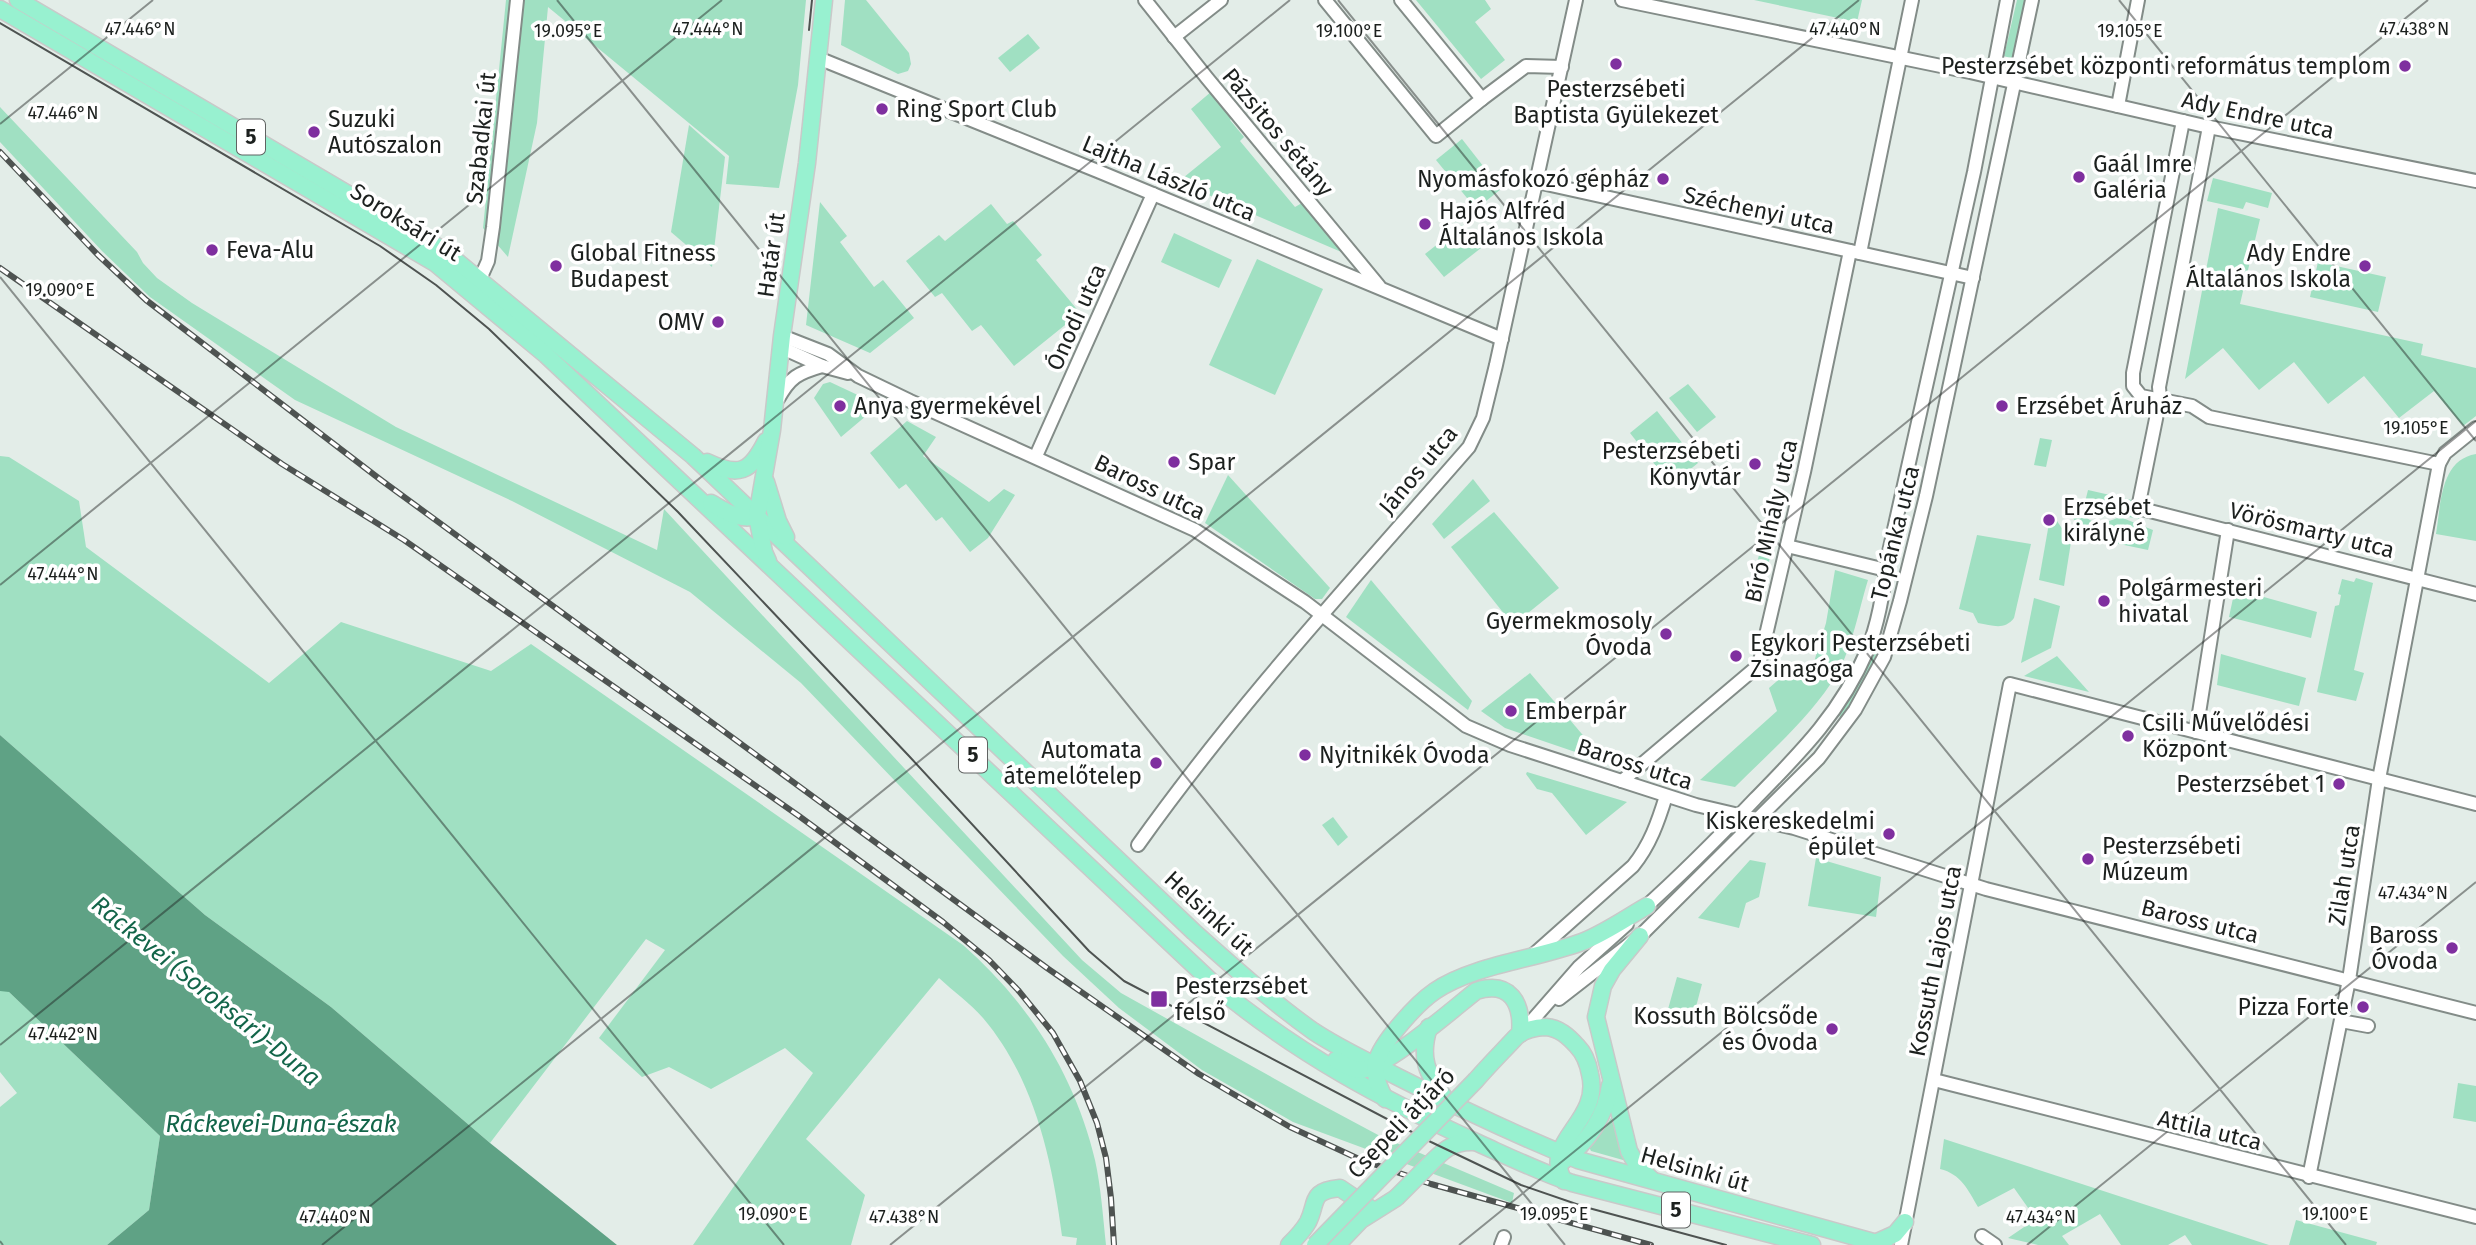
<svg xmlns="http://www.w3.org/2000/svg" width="2476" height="1245" font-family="'Fira Sans',sans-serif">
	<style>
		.green { fill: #a0e0c2 }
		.water { fill: #5fa285 }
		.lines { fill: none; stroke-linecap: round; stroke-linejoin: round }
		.minor-casing { stroke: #838c88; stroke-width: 16 }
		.major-casing { stroke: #c9c9c9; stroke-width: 19 }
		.minor { stroke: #fff; stroke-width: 12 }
		.major { stroke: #98f1d0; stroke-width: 16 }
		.tram { stroke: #4e5351; stroke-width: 2 }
		.rail-casing { stroke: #4e5351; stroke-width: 6 }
		.rail { stroke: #fff; stroke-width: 3.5; stroke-dasharray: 10; stroke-linecap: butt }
		.major-bridge-casing { stroke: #c9c9c9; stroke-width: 19; stroke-linecap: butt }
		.major-bridge { stroke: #98f1d0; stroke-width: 16 }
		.ticks { fill: none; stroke: #1c201e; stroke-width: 2; stroke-opacity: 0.45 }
		.poi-dot { fill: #7f2f9f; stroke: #fff; stroke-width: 2.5 }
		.labels { text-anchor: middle; stroke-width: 7; stroke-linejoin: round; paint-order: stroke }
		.shield { fill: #fff; stroke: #606362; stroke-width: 2 }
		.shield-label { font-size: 21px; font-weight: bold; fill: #1c201e }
		.poi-label { font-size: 23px; fill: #1c201e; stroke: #fff; text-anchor: start }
		.street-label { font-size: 23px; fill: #1c201e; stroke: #fff }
		.water-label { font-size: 24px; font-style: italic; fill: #126549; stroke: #fff }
		.ticks-label { font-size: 18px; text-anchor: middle; fill: #1c201e; stroke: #fff; stroke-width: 7; stroke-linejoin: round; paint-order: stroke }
	</style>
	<rect width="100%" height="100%" fill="#e3ede8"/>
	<g class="green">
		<path d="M506,0H806L798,85L779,188L726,184L729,156L548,7L537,123L508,257L483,228Z"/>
		<path d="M845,0H866L909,53L911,64L908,71L898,74L841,45Z"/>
		<path d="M1416,0H1485L1491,9L1475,22L1505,60L1481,79Z"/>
		<path d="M1754,0H1862L1857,22Z"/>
		<path d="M2017,0H2025L2013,59L2004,56Z"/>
		<path d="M1028,34L1040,48L1010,72L998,58Z"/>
		<path d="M1212,91L1233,117L1230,120L1244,137L1240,141L1295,207L1302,203L1346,254L1178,182L1221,147L1191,109Z"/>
		<path d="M0,107L137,252L143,263L157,278L192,303L396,427L657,550L664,509L1082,960L1121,993L1309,1098L1380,1136L1514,1193L1512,1203L1293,1122L1202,1070L1119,1008L1063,956L801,683L690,592L512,501L295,400L150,297L102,251L0,142Z"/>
		<path d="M689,125L725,157L712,267L671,232Z"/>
		<path d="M1462,139L1501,189L1476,209L1436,160Z"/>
		<path d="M2213,178L2272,193L2268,208L2246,202L2243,209L2207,201Z"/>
		<path d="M820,202L847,236L840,242L874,287L883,280L914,318L870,353L806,325Z"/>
		<path d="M991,204L1007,224L1013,221L1042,255L1036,260L1080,313L1014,366L981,325L972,331L942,293L935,297L906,261L939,235L945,241Z"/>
		<path d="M2218,208L2260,219L2240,304L2423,344L2421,355L2476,368V416L2463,426L2434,391L2399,418L2364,376L2328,404L2294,362L2259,390L2223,348L2185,379Z"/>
		<path d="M1462,225L1481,248L1444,277L1425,254Z"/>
		<path d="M1174,233L1232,260L1219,288L1161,262Z"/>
		<path d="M1257,259L1323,289L1275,395L1209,365Z"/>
		<path d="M2318,262L2386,277L2378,312L2310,297Z"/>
		<path d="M830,382L879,405L841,437L814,398L823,384Z"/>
		<path d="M1688,384L1716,417L1697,432L1669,398Z"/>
		<path d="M1657,411L1698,463L1671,485L1630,433Z"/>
		<path d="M907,421L936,437L923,456L989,502L1004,489L1015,495L988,538L970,552L942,517L936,521L906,484L899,489L870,453Z"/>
		<path d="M2040,438L2052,440L2046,467L2034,465Z"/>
		<path d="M2476,454V541L2436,534C2441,504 2440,460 2476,454Z"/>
		<path d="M0,456L9,457L79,501L86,547L269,683L341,622L491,671L531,644L963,945C1028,1002 1075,1075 1095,1160C1101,1187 1103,1217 1106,1245H1076L1077,1238L1062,1236C1052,1159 1034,1078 983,1018C970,1003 953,991 939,978L806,1139L865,1195L851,1245H693L813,1073L785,1048L711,1089L669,1067L642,1077L599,1038L665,950L646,939L490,1143L331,1007L205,915L0,735Z"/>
		<path d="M1228,475L1330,588L1322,599H1315L1205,523Z"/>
		<path d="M1473,479L1490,501L1444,539L1432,524Z"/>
		<path d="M2088,490L2132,500L2141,513L2139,519L2114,514L2101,518L2088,513L2085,502Z"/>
		<path d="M2078,510C2095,526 2098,526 2120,517L2153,530L2148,550L2086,537L2069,512Z"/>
		<path d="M1494,512L1559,588L1513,625L1451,547Z"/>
		<path d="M2051,512L2071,542L2064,586L2039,580Z"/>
		<path d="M1977,535L2031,544L2014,618C2004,631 1992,625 1978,623L1973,613L1959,609Z"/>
		<path d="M1763,538L1774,540L1765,578L1754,576Z"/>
		<path d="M1835,570L1868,580C1859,609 1852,648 1837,674C1811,717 1770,752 1735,787L1700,780L1777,711L1769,688L1783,676L1809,678L1826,623Z"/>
		<path d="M2356,578L2373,583L2354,670L2364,673L2356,701L2317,692L2335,606L2339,605L2341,595L2338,594L2342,579L2354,582Z"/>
		<path d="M1371,580L1472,701L1468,710L1346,617Z"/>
		<path d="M2235,589L2317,612L2311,638L2229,617Z"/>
		<path d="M2034,598L2060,606L2051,648L2021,663Z"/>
		<path d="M1873,649L1878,651L1858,692L1842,718L1839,716L1854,690Z"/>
		<path d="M2221,654L2306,678L2299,706L2217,685Z"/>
		<path d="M2057,656L2089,692L2024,676Z"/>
		<path d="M1530,673L1593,747L1590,757L1505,728L1481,711Z"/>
		<path d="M1527,772L1627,802L1586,835L1552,793L1537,789L1526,774Z"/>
		<path d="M1333,817L1348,837L1338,846L1322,825Z"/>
		<path d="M1816,858L1881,877L1876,917L1808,906Z"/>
		<path d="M1750,860L1766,863L1759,897L1746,903L1739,928L1698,918Z"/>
		<path d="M1677,977L1702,984L1692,1022L1687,1021L1686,1026L1665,1020Z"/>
		<path d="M0,991H8L160,1136L149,1210L107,1245H0V1107L17,1093L0,1072Z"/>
		<path d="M2458,1083L2476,1086V1122L2453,1118Z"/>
		<path d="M1612,1116H1614L1624,1157L1623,1160L1591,1151L1589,1147L1605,1128Z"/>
		<path d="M1944,1139L2269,1245H2192L2185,1235L2168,1245H2121L2100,1214L2062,1236L2069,1245H2038L2008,1238L2036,1219L2014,1188L1978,1207C1968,1190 1961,1174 1940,1169Z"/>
		<path d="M2296,1220L2377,1242L2376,1245H2289Z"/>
	</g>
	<path class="water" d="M0,735L205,915L331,1007L490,1143L617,1245H107L149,1210L160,1136L9,992L0,991Z"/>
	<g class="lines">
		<defs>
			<g id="minor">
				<path d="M1145,0L1207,78L1379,286"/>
				<path d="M1325,0L1436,136L1482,99L1401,0"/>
				<path d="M1622,0L1970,72L2209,127L2476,181"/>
				<path d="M1174,37L1221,0"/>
				<path d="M818,58L1100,172L1502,339"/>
				<path d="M1482,99L1526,66L1562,67"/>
				<path d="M2118,106L2138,0"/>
				<path d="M2183,121L2133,373V386L2141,396L2192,406L2209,417L2439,464"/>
				<path d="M2209,127L2159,387L2160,399L2138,508L2476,594"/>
				<path d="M1537,182L1973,278"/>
				<path d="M1860,253L1912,0"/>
				<path d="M480,279L488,261L493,227L517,0"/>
				<path d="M782,336L828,354L858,376L910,401L1195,530L1305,602L1466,726L1510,745L1696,805L1794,828L1986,889L2476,1013"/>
				<path d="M780,347L822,366L848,373"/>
				<path d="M778,399C790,377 798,373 822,366"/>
				<path d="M1036,456L1153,194"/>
				<path d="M1787,546L1886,570"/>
				<path d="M2196,732L2228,530"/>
				<path d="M1622,781L1759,665L1804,472L1850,251"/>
				<path d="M1138,845C1239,703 1355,578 1469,447L1483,418L1496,365L1576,0"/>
				<path d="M1641,911C1680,876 1718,838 1755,799C1801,752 1841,712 1867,651C1880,620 1884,584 1889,552L1974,172L2007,0"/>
				<path d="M1532,956L1633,866C1650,845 1658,822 1666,796"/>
				<path d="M1559,999L1640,936L1819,758L1855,710L1884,657L1900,601L1926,496L2032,0"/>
				<path d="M2341,1021L2368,1026"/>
				<path d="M1523,1031L1579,967L1627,924"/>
				<path d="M1934,1080L2476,1217"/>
				<path d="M2309,1177L2349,980L2379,779L2439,464L2445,453L2476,428"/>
				<path d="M1982,1236L1995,1245"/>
				<path d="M1501,1245L1504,1237"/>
				<path d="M1901,1245L2010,684L2476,804"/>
			</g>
			<g id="major">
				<path d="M18,0L443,250L693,456L1194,932C1232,966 1271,1001 1313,1031C1340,1049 1369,1062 1398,1077C1457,1107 1516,1135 1578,1160L1884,1245"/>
				<path d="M0,9L435,263L546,355L1217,987C1299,1055 1382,1099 1478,1143C1509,1157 1540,1172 1572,1183L1812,1245"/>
				<path d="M707,462C739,477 750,473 766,441"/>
				<path d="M766,482L778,521L786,537"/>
				<path d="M711,503C727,512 739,521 757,516"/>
				<path d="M768,561L764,552L757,516L772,430L782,336L807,163L824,0"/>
				<path d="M1640,936L1612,970L1603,986L1596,1017L1629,1151L1638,1167L1651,1179"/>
				<path d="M1429,1027C1419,1058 1427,1074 1446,1100"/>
				<path d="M1336,1060C1343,1064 1352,1070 1361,1070C1387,1067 1453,1009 1476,991C1510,980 1523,1003 1520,1034"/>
				<path d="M1476,1080C1489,1065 1503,1051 1516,1037C1523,1030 1536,1027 1546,1027C1559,1028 1568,1036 1577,1046C1585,1054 1588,1063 1590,1074C1602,1122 1540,1141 1564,1181"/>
				<path d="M1385,1099C1369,1070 1374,1057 1394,1032C1406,1017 1419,1002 1435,991C1473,965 1537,959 1582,942C1605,933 1626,918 1647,906"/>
				<path d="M1562,1162C1587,1143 1606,1116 1610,1085"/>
				<path d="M1423,1171C1439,1155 1449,1141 1473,1142"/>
				<path d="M1875,1243L1895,1234L1905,1222"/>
				<path d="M1289,1245C1296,1238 1303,1231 1308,1222C1318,1202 1309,1191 1340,1188L1374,1211"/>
				<path d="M1337,1245L1361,1220L1396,1198"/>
			</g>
		</defs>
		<use href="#minor" class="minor-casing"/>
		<use href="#major" class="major-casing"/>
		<use href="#minor" class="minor"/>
		<use href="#major" class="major"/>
		<g class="tram">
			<path d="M0,23L380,246L436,285L489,329L678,512L909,756L1089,951L1124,981L1431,1142L1521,1185L1585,1207L1726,1245"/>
			<path d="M809,30L812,0"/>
		</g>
		<defs>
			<g id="rail">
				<path d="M0,152L98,255L146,300L381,480L1047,968L1199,1074L1290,1127L1359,1159L1431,1184L1651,1245"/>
				<path d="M0,268L282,464L404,540L799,816L943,922L989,960L1018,990L1053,1033L1080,1081L1097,1123L1106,1158L1111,1198L1114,1245"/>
			</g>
		</defs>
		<use href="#rail" class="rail-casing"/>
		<use href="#rail" class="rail"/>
		<defs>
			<g id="major-bridge">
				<path d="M1396,1198L1423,1171"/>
				<path d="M1315,1245L1476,1080"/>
			</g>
		</defs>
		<use href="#major-bridge" class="major-bridge-casing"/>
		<use href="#major-bridge" class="major-bridge"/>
	</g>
	<path class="ticks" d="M557,0L1565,1245M1338,0L2346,1245M2119,0L2476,441M0,124L153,0M0,277L784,1245M0,585L722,0M0,1045L1290,0M0,1241L3,1245M322,1245L1859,0M890,1245L2428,0M1459,1245L2476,421M2027,1245L2476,882"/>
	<g class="poi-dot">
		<circle cx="1616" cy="64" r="7"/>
		<circle cx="2405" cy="66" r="7"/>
		<circle cx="882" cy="109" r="7"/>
		<circle cx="314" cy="132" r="7"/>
		<circle cx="2079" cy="177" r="7"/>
		<circle cx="1663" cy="179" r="7"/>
		<circle cx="1425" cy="224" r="7"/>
		<circle cx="212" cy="250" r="7"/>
		<circle cx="556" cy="266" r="7"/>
		<circle cx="2365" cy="266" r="7"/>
		<circle cx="718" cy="322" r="7"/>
		<circle cx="840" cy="406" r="7"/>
		<circle cx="2002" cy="406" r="7"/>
		<circle cx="1174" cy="462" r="7"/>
		<circle cx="1755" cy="464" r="7"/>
		<circle cx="2049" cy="520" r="7"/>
		<circle cx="2104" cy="601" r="7"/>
		<circle cx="1666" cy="634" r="7"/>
		<circle cx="1736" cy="656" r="7"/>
		<circle cx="1511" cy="711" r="7"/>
		<circle cx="2128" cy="736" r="7"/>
		<circle cx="1305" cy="755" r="7"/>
		<circle cx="1156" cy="763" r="7"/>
		<circle cx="2339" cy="784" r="7"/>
		<circle cx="1889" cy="834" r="7"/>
		<circle cx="2088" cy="859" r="7"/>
		<circle cx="2452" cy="948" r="7"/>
		<rect x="1150" y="990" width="18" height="18" rx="3.5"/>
		<circle cx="2363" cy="1007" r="7"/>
		<circle cx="1832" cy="1029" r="7"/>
	</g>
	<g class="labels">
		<g class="shield">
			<rect x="237" y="119.5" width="28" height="35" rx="5"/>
			<rect x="959" y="737.5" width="28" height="35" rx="5"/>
			<rect x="1662" y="1192.5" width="28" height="35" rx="5"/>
		</g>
		<g class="shield-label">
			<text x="251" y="144">5</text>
			<text x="973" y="762">5</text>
			<text x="1676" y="1217">5</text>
		</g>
		<g class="poi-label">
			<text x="2391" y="74" text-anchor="end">Pesterzsébet központi református templom</text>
			<text x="1616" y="97" text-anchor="middle">Pesterzsébeti<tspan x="1616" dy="26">Baptista Gyülekezet</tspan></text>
			<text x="896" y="117">Ring Sport Club</text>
			<text x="328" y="127">Suzuki<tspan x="328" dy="26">Autószalon</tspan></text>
			<text x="2093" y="172">Gaál Imre<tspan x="2093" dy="26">Galéria</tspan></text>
			<text x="1649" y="187" text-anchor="end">Nyomásfokozó gépház</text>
			<text x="1439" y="219">Hajós Alfréd<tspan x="1439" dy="26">Általános Iskola</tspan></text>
			<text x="226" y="258">Feva-Alu</text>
			<text x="570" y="261">Global Fitness<tspan x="570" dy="26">Budapest</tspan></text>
			<text x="2351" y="261" text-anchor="end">Ady Endre<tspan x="2351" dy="26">Általános Iskola</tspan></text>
			<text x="704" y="330" text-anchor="end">OMV</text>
			<text x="854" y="414">Anya gyermekével</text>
			<text x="2016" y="414">Erzsébet Áruház</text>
			<text x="1741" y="459" text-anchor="end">Pesterzsébeti<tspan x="1741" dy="26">Könyvtár</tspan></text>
			<text x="1188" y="470">Spar</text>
			<text x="2063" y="515">Erzsébet<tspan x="2063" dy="26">királyné</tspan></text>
			<text x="2118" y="596">Polgármesteri<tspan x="2118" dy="26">hivatal</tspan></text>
			<text x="1652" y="629" text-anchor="end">Gyermekmosoly<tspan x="1652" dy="26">Óvoda</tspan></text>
			<text x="1750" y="651">Egykori Pesterzsébeti<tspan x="1750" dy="26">Zsinagóga</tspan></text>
			<text x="1525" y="719">Emberpár</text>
			<text x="2142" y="731">Csili Művelődési<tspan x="2142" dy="26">Központ</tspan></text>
			<text x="1142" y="758" text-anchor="end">Automata<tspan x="1142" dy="26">átemelőtelep</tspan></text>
			<text x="1319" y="763">Nyitnikék Óvoda</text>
			<text x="2325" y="792" text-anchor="end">Pesterzsébet 1</text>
			<text x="1875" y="829" text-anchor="end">Kiskereskedelmi<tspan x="1875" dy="26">épület</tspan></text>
			<text x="2102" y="854">Pesterzsébeti<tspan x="2102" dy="26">Múzeum</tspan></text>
			<text x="2438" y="943" text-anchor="end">Baross<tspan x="2438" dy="26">Óvoda</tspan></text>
			<text x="1175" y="994">Pesterzsébet<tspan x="1175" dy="26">felső</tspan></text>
			<text x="2349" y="1015" text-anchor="end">Pizza Forte</text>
			<text x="1818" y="1024" text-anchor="end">Kossuth Bölcsőde<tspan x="1818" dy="26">és Óvoda</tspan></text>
		</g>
		<g class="street-label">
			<text transform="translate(2258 115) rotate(12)" y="8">Ady Endre utca</text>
			<text transform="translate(1278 132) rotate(50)" y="8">Pázsitos sétány</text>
			<text transform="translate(481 138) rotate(-84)" y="8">Szabadkai út</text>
			<text transform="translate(1169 178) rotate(23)" y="8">Lajtha László utca</text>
			<text transform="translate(1759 210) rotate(12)" y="8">Széchenyi utca</text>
			<text transform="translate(406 222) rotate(32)" y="8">Soroksári út</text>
			<text transform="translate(771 255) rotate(-82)" y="8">Határ út</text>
			<text transform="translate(1076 317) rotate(-66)" y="8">Ónodi utca</text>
			<text transform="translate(1418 470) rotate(-50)" y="8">János utca</text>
			<text transform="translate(1150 487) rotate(26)" y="8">Baross utca</text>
			<text transform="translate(1771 521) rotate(-77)" y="8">Bíró Mihály utca</text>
			<text transform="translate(2312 530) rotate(14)" y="8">Vörösmarty utca</text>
			<text transform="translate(1895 533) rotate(-76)" y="8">Topánka utca</text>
			<text transform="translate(1635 764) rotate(18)" y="8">Baross utca</text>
			<text transform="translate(2344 875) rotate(-81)" y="8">Zilah utca</text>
			<text transform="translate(1209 913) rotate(43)" y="8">Helsinki út</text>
			<text transform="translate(2200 921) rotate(14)" y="8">Baross utca</text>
			<text transform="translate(1935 961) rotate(-79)" y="8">Kossuth Lajos utca</text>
			<text transform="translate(1401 1123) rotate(-46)" y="8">Csepeli átjáró</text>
			<text transform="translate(2210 1130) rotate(14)" y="8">Attila utca</text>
			<text transform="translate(1695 1169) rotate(16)" y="8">Helsinki út</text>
		</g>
		<g class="water-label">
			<text transform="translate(206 991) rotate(39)" y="8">Ráckevei (Soroksári)-Duna</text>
			<text x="281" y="1132">Ráckevei-Duna-észak</text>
		</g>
	</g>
	<g class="ticks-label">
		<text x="140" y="35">47.446°N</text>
		<text x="708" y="35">47.444°N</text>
		<text x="1845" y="35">47.440°N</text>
		<text x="2414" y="35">47.438°N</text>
		<text x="568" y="37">19.095°E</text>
		<text x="1349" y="37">19.100°E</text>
		<text x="2130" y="37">19.105°E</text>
		<text x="63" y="119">47.446°N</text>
		<text x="60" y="296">19.090°E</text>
		<text x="2416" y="434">19.105°E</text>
		<text x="63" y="580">47.444°N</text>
		<text x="2413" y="899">47.434°N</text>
		<text x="63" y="1040">47.442°N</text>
		<text x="773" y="1220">19.090°E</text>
		<text x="1554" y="1220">19.095°E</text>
		<text x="2335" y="1220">19.100°E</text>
		<text x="335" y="1223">47.440°N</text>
		<text x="904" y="1223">47.438°N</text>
		<text x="2041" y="1223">47.434°N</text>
	</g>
</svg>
